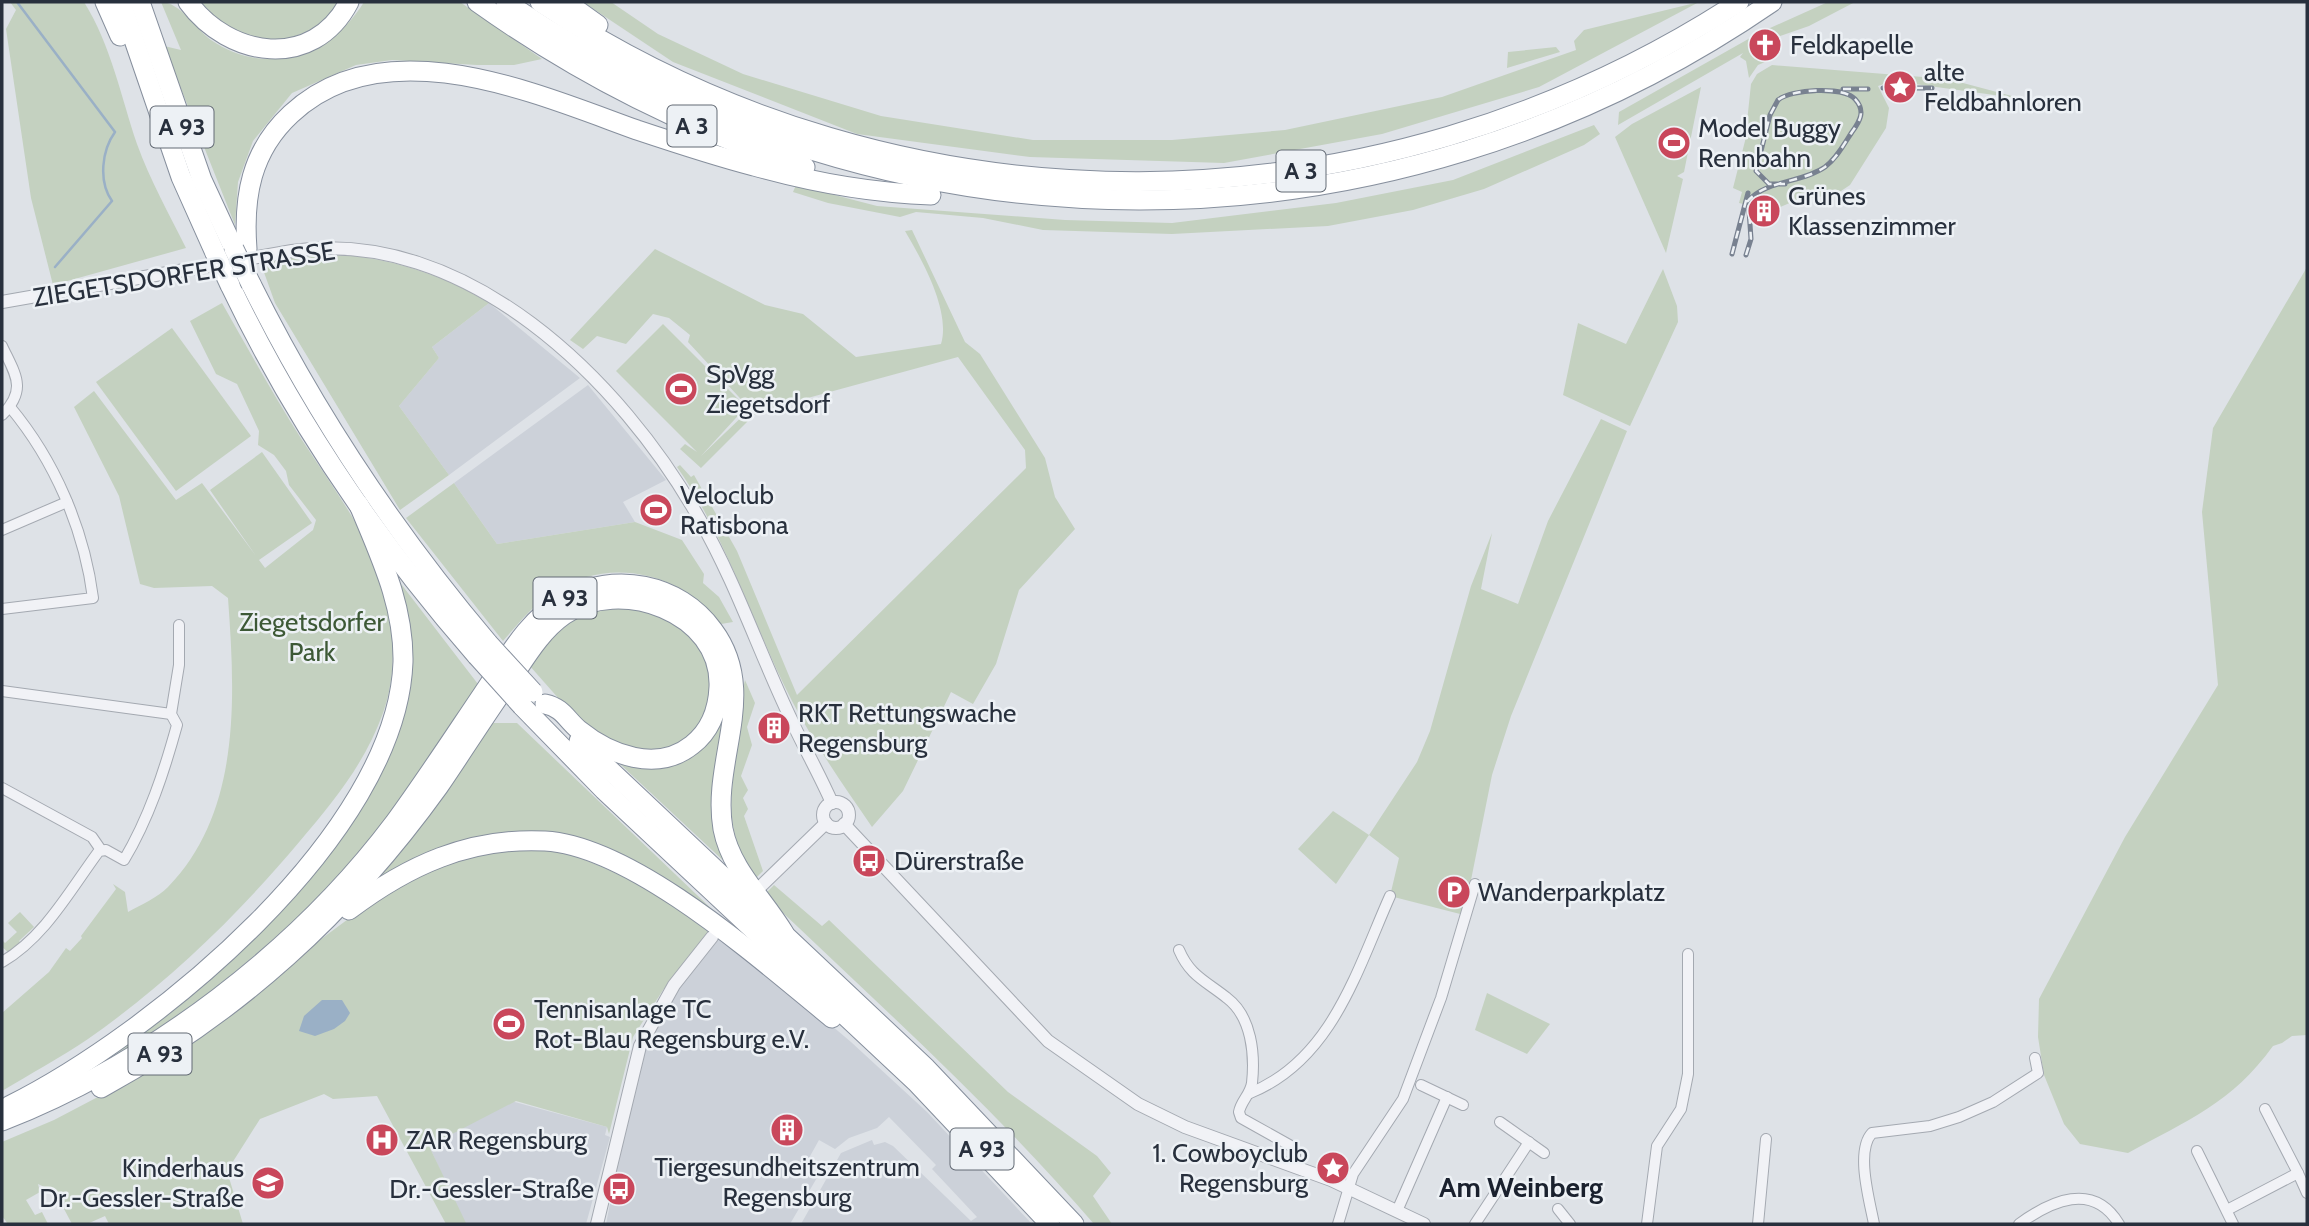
<svg xmlns="http://www.w3.org/2000/svg" width="2309" height="1226" font-family="Cabin,sans-serif">
	<style>
		.built { fill: #ccd1d9 }
		.green { fill: #c4d1c0 }
		.water { fill: #9ab0c6 }
		.lines { fill: none; stroke-linecap: round; stroke-linejoin: round }
		.stream { stroke: #9ab0c6; stroke-width: 2.5 }
		.minor-casing { stroke: #a4a9b1; stroke-width: 12 }
		.tertiary-casing { stroke: #a4a9b1; stroke-width: 14 }
		.motorway-casing { stroke: #868f9d; stroke-width: 21 }
		.minor { stroke: #f1f2f6; stroke-width: 10 }
		.tertiary { stroke: #f1f2f6; stroke-width: 12 }
		.motorway { stroke: #fff; stroke-width: 19 }
		.rail-casing { stroke: #788190; stroke-width: 5 }
		.rail { stroke: #edf1f5; stroke-width: 2.5; stroke-dasharray: 8; stroke-linecap: butt }
		.motorway-bridge-casing { stroke: #868f9d; stroke-width: 21; stroke-linecap: butt }
		.motorway-bridge { stroke: #fff; stroke-width: 19 }
		.labels { text-anchor: middle; stroke-width: 5; stroke-linejoin: round; paint-order: stroke }
		.shield { fill: #edf1f5; stroke: #636a74; stroke-width: 2 }
		.shield-label { font-size: 24px; font-weight: bold; fill: #28303d }
		.poi-label { font-size: 26px; fill: #28303d; stroke: #edf1f5; text-anchor: start }
		.street-label { font-size: 26px; fill: #28303d; stroke: #edf1f5 }
		.park-label { font-size: 26px; fill: #3d5936; stroke: #edf1f5 }
		.neighbourhood-label { font-size: 28px; font-weight: bold; fill: #1a212e; stroke: #edf1f5 }
	</style>
	<rect width="100%" height="100%" fill="#dee2e7"/>
	<g class="built">
		<path d="M489,303L580,378L449,475L399,406L439,358L432,347Z"/>
		<path d="M588,385L666,480L623,502L635,522L497,544L454,483Z"/>
		<path d="M719,939L786,987L851,1042L927,1112L1032,1224H801L841,1153L872,1140L874,1145L885,1142L893,1146L971,1221L977,1217L932,1169L936,1165L889,1117L877,1128L849,1138L835,1149L819,1140L809,1158L818,1176L790,1224H606L624,1132L647,1043L663,1011L691,971Z"/>
		<path d="M511,1101L607,1127L605,1135L610,1137L586,1224H465L429,1146Z"/>
	</g>
	<g class="green">
		<path d="M10,2H84C111,45 121,97 137,144C150,180 169,214 186,248L53,285L31,198L6,29L16,10Z"/>
		<path d="M161,2C180,2 196,29 211,40C266,78 331,56 364,2H460L542,59L514,65H477L392,60L356,65L292,93L253,141L238,182L235,225L164,46L181,50Z"/>
		<path d="M201,2H341C302,53 241,52 201,2Z"/>
		<path d="M583,2H611L658,34L743,74L881,116L1033,140H1172L1285,130L1442,97L1576,50L1574,41L1584,30L1699,2L1539,87L1382,134L1224,163L1030,157L857,134L673,62Z"/>
		<path d="M1828,2H1855L1809,26L1777,37L1774,58L1758,65L1749,78L1746,61L1740,57L1743,53L1618,125L1619,112L1759,33Z"/>
		<path d="M1556,47L1560,52L1507,68L1508,52Z"/>
		<path d="M1772,65L1948,79L2023,99L1893,81L1878,86L1889,108L1886,128L1850,185L1835,195L1799,199L1773,210L1771,217L1755,212L1756,207L1739,203L1742,192L1733,188L1745,141L1751,84L1757,74Z"/>
		<path d="M1701,87L1684,172L1677,176L1683,179L1666,253L1615,137L1632,124Z"/>
		<path d="M1594,125L1600,134L1584,145L1484,189L1413,210L1328,226L1172,234L1043,230L983,218L916,212L900,217L828,203L793,192L796,185L877,206L1065,220L1172,223L1336,203L1453,180Z"/>
		<path d="M912,230L965,342L980,354L1045,458L1055,497L1075,529L1019,590L996,664L973,704L951,692L903,791L872,827C844,786 815,745 792,701C752,623 728,540 677,467L680,465L691,477L694,475L737,551L797,695L1026,468L1025,450L958,357L771,408L754,415L701,468L680,449L685,444L697,452L616,371L663,324L746,407L701,456L750,409L688,342L690,335L669,318L653,314L626,344L597,336L583,349L570,340L655,249L765,305L803,314L856,357L941,344C951,311 922,260 905,231Z"/>
		<path d="M347,255C399,261 445,276 489,303L432,347L439,358L399,406L449,475L400,510L275,303L261,264L285,258Z"/>
		<path d="M2307,267V1035L2292,1036L2282,1043L2273,1046C2232,1103 2188,1120 2128,1153L2080,1144L2064,1124L2044,1075L2038,1037L2039,999L2125,837L2218,685L2202,512L2213,428Z"/>
		<path d="M1663,269L1677,306L1678,322L1630,426L1563,395L1578,323L1626,344Z"/>
		<path d="M222,303C248,349 274,396 302,440C331,485 364,527 381,578C395,619 398,672 383,713C365,763 334,801 300,841C238,915 168,983 88,1039C60,1058 30,1074 2,1091V1013L49,972L66,948L70,951L82,938L81,936L116,889L113,884L125,892L128,912C141,905 158,897 168,887C242,811 235,695 228,598L212,586L154,588L140,584L119,496L74,407L94,391L176,500L202,483L256,556L210,490L262,452L312,523L259,560L265,568L313,530L316,520L289,485L286,471L274,455L258,445L259,431L237,384L216,374L190,321Z"/>
		<path d="M172,328L251,436L176,491L96,382Z"/>
		<path d="M1601,419L1627,431L1511,716L1492,775L1464,915L1390,896L1399,858L1369,835L1336,884L1298,849L1333,811L1369,835L1417,762L1430,731L1471,586L1492,533L1481,589L1518,604L1548,521Z"/>
		<path d="M454,483L497,544L635,522L682,540L704,574L703,583L719,597L733,622L721,624C680,572 610,556 553,592C533,605 518,624 503,641L406,518Z"/>
		<path d="M398,580L481,688L409,794L312,907L189,1011L75,1079L147,1029L233,954L397,730Z"/>
		<path d="M622,605L675,621L699,646L710,667L713,686L704,724L674,750L628,753L582,725L529,665L565,623L584,612Z"/>
		<path d="M745,680L755,703L747,727L752,745L741,776L748,790L743,798L748,809L744,816L763,871L755,879C720,827 732,785 741,728C744,713 741,693 745,680Z"/>
		<path d="M724,707L728,865L620,764C685,774 687,754 724,707Z"/>
		<path d="M492,723H517L720,917L546,834L370,887Z"/>
		<path d="M546,848C608,863 659,894 710,933L663,990L633,1037L609,1134L607,1127L516,1101L429,1146L466,1223L446,1224L377,1096L333,1099L324,1094L260,1119L227,1171L243,1224H109L105,1216L87,1224H72L55,1192L38,1184L40,1192L26,1200L35,1215L42,1212L48,1224H8L2,1216V1142L54,1120L134,1078L367,905L462,854Z"/>
		<path d="M774,885L822,926L829,920L1008,1092L1097,1156L1111,1173L1093,1196L1112,1224H1094C997,1111 887,1012 780,910L765,894Z"/>
		<path d="M20,912L34,927L19,941L21,943L8,952L2,947V940L5,943L17,932L8,923Z"/>
		<path d="M1487,993L1550,1024L1527,1054L1475,1030Z"/>
	</g>
	<path class="water" d="M322,1000H342L350,1013L345,1021L334,1029L315,1036L299,1031L304,1016Z"/>
	<g class="lines">
		<path class="stream" d="M17,2L115,132C102,150 98,181 112,201L55,267"/>
		<defs>
			<g id="minor">
				<path d="M2,346C15,374 28,389 2,415"/>
				<path d="M2,530L67,502"/>
				<path d="M2,609L93,598C84,529 55,461 10,407"/>
				<path d="M2,691L171,714"/>
				<path d="M2,788L92,837L101,850"/>
				<path d="M1179,950C1190,976 1206,981 1227,998C1252,1017 1255,1055 1252,1083C1250,1095 1241,1101 1239,1112L1241,1118L1293,1147L1295,1155L1292,1166"/>
				<path d="M2,962C45,937 70,890 99,851L106,850L124,860C149,818 164,772 177,725L171,714L179,665V625"/>
				<path d="M1421,1085L1463,1105"/>
				<path d="M1250,1093C1332,1060 1357,970 1390,896"/>
				<path d="M2265,1109L2298,1173"/>
				<path d="M1500,1122L1544,1153"/>
				<path d="M2197,1151L2233,1224"/>
				<path d="M1558,1209L1570,1224"/>
				<path d="M2227,1210L2298,1173L2307,1193"/>
				<path d="M1397,1211L1447,1097"/>
				<path d="M1338,1224L1353,1174L1403,1099L1441,998L1475,884"/>
				<path d="M1475,1224L1529,1142"/>
				<path d="M1647,1224L1657,1146L1681,1109L1688,1074V954"/>
				<path d="M1758,1224L1766,1139"/>
				<path d="M1874,1224C1870,1202 1855,1151 1872,1133L1930,1126L1959,1117L1993,1102L2038,1073L2035,1058"/>
				<path d="M2019,1224C2051,1201 2093,1181 2119,1224"/>
			</g>
			<g id="tertiary">
				<path d="M2,302L292,251C465,226 622,380 700,520C736,583 759,652 790,717C803,746 819,773 832,803"/>
				<circle cx="836" cy="815" r="13"/>
				<path d="M844,824L1048,1041L1138,1104L1185,1127L1331,1180L1424,1224"/>
				<path d="M760,887L826,823"/>
				<path d="M597,1224L640,1046L674,985L712,937"/>
			</g>
			<g id="motorway">
				<path d="M105,2L120,36"/>
				<path d="M121,2L181,177L215,253"/>
				<path d="M140,2L202,180L234,249"/>
				<path d="M188,2C229,58 313,71 349,2"/>
				<path d="M477,2C578,74 686,129 805,167"/>
				<path d="M506,2C891,265 1387,267 1772,2"/>
				<path d="M540,2C903,244 1375,239 1739,2"/>
				<path d="M566,2L598,25"/>
				<path d="M247,249C243,197 251,151 291,114C384,26 537,94 637,130C676,143 715,156 754,166C811,182 871,193 931,195"/>
				<path d="M251,284C315,413 394,532 488,643"/>
				<path d="M230,285C294,419 379,544 477,656"/>
				<path d="M522,706L604,790L916,1082L1050,1224"/>
				<path d="M579,741L926,1068L1074,1224"/>
				<path d="M349,910C407,866 469,837 545,841C634,846 763,962 832,1018"/>
				<path d="M101,1088C239,1012 347,914 439,786C463,751 486,714 511,679C526,657 541,631 564,615C619,576 722,612 719,687C718,710 710,731 692,745C657,773 610,755 579,730C566,719 563,708 545,704"/>
				<path d="M9,1106C152,1035 397,835 403,662C404,605 380,556 359,505"/>
				<path d="M2,1121C151,1063 299,950 395,822C425,781 453,738 482,695C505,662 527,619 564,599C614,571 679,583 713,630C760,693 711,760 723,829C731,870 763,898 784,933"/>
			</g>
		</defs>
		<use href="#minor" class="minor-casing"/>
		<use href="#tertiary" class="tertiary-casing"/>
		<use href="#motorway" class="motorway-casing"/>
		<use href="#minor" class="minor"/>
		<use href="#tertiary" class="tertiary"/>
		<use href="#motorway" class="motorway"/>
		<defs>
			<g id="rail">
				<path d="M1883,88H1932"/>
				<path d="M1843,89H1868"/>
				<path d="M1747,202C1765,180 1802,183 1825,167C1837,158 1844,144 1852,132C1860,121 1866,111 1855,99C1843,86 1791,89 1778,100L1770,115L1756,171L1769,184H1785"/>
				<path d="M1732,254L1748,193"/>
				<path d="M1746,255L1751,239L1749,210"/>
			</g>
		</defs>
		<use href="#rail" class="rail-casing"/>
		<use href="#rail" class="rail"/>
		<defs>
			<g id="motorway-bridge">
				<path d="M234,249L251,284"/>
				<path d="M215,253L230,285"/>
				<path d="M488,643L533,692"/>
				<path d="M477,656L522,706"/>
			</g>
		</defs>
		<use href="#motorway-bridge" class="motorway-bridge-casing"/>
		<use href="#motorway-bridge" class="motorway-bridge"/>
	</g>
	<defs>
		<symbol id="church-disc" viewBox="-11 -11 22 22"><circle r="9.5" fill="#c9475b" stroke="#edf1f5"/><path d="M-1.2-6h2.4v3.5h3.3v2.4h-3.3V6h-2.4V-.1h-3.3v-2.4h3.3Z" fill="#fff"/></symbol>
		<symbol id="sight-disc" viewBox="-11 -11 22 22"><circle r="9.5" fill="#c9475b" stroke="#edf1f5"/><path d="M0-6L1.8-2.2L6-1.7L2.9 1.2L3.7 5.4L0 3.3L-3.7 5.4L-2.9 1.2L-6-1.7L-1.8-2.2Z" fill="#fff"/></symbol>
		<symbol id="stadium-disc" viewBox="-11 -11 22 22"><circle r="9.5" fill="#c9475b" stroke="#edf1f5"/><path d="M0-5a6.5 5 0 1 0 0 10a6.5 5 0 1 0 0-10ZM-3.5-1.8h7v3.6h-7Z" fill="#fff"/></symbol>
		<symbol id="building-disc" viewBox="-11 -11 22 22"><circle r="9.5" fill="#c9475b" stroke="#edf1f5"/><path d="M-4-6H4V6H1V3H-1V6H-4ZM-2.5-4.3h1.7v1.8h-1.7ZM.8-4.3h1.7v1.8H.8ZM-2.5-1h1.7V.8h-1.7ZM.8-1h1.7V.8H.8Z" fill="#fff"/></symbol>
		<symbol id="bus-disc" viewBox="-11 -11 22 22"><circle r="9.5" fill="#c9475b" stroke="#edf1f5"/><path d="M-5-6H5V4H4V6H2V4H-2V6H-4V4H-5ZM-3.5-4V0h7V-4ZM-3.5 1.2v1.5H-2V1.2ZM2 1.2v1.5H3.5V1.2Z" fill="#fff"/></symbol>
		<symbol id="parking-disc" viewBox="-11 -11 22 22"><circle r="9.5" fill="#c9475b" stroke="#edf1f5"/><path d="M-3.5-5.5H1a3.5 3.5 0 0 1 0 7H-1V5.5H-3.5ZM-1-3.4V-.6H.8a1.4 1.4 0 0 0 0-2.8Z" fill="#fff"/></symbol>
		<symbol id="hospital-disc" viewBox="-11 -11 22 22"><circle r="9.5" fill="#c9475b" stroke="#edf1f5"/><path d="M-5-5h3v3.5h4V-5h3V5h-3V1.5h-4V5h-3Z" fill="#fff"/></symbol>
		<symbol id="school-disc" viewBox="-11 -11 22 22"><circle r="9.5" fill="#c9475b" stroke="#edf1f5"/><path d="M0-5L7-2L0 1L-7-2ZM-4 1L0 2.5L4 1V4Q0 6-4 4Z" fill="#fff"/></symbol>
	</defs>
	<g fill-rule="evenodd">
		<use href="#church-disc" x="1746" y="26" width="38" height="38"/>
		<use href="#sight-disc" x="1881" y="68" width="38" height="38"/>
		<use href="#stadium-disc" x="1655" y="124" width="38" height="38"/>
		<use href="#building-disc" x="1745" y="192" width="38" height="38"/>
		<use href="#stadium-disc" x="662" y="370" width="38" height="38"/>
		<use href="#stadium-disc" x="637" y="491" width="38" height="38"/>
		<use href="#building-disc" x="755" y="709" width="38" height="38"/>
		<use href="#bus-disc" x="850" y="842" width="38" height="38"/>
		<use href="#parking-disc" x="1435" y="873" width="38" height="38"/>
		<use href="#stadium-disc" x="490" y="1005" width="38" height="38"/>
		<use href="#building-disc" x="768" y="1111" width="38" height="38"/>
		<use href="#hospital-disc" x="363" y="1121" width="38" height="38"/>
		<use href="#sight-disc" x="1314" y="1149" width="38" height="38"/>
		<use href="#school-disc" x="249" y="1164" width="38" height="38"/>
		<use href="#bus-disc" x="600" y="1170" width="38" height="38"/>
	</g>
	<g class="labels">
		<g class="shield">
			<rect x="667.5" y="105.5" width="49" height="41" rx="5"/>
			<rect x="150.5" y="106.5" width="63" height="41" rx="5"/>
			<rect x="1276.5" y="150.5" width="49" height="41" rx="5"/>
			<rect x="533.5" y="577.5" width="63" height="41" rx="5"/>
			<rect x="128.5" y="1033.5" width="63" height="41" rx="5"/>
			<rect x="950.5" y="1128.5" width="63" height="41" rx="5"/>
		</g>
		<g class="shield-label">
			<text x="692" y="134">A 3</text>
			<text x="182" y="135">A 93</text>
			<text x="1301" y="179">A 3</text>
			<text x="565" y="606">A 93</text>
			<text x="160" y="1062">A 93</text>
			<text x="982" y="1157">A 93</text>
		</g>
		<g class="poi-label">
			<text x="1790" y="54">Feldkapelle</text>
			<text x="1924" y="81">alte<tspan x="1924" dy="30">Feldbahnloren</tspan></text>
			<text x="1698" y="137">Model Buggy<tspan x="1698" dy="30">Rennbahn</tspan></text>
			<text x="1788" y="205">Grünes<tspan x="1788" dy="30">Klassenzimmer</tspan></text>
			<text x="706" y="383">SpVgg<tspan x="706" dy="30">Ziegetsdorf</tspan></text>
			<text x="680" y="504">Veloclub<tspan x="680" dy="30">Ratisbona</tspan></text>
			<text x="798" y="722">RKT Rettungswache<tspan x="798" dy="30">Regensburg</tspan></text>
			<text x="894" y="870">Dürerstraße</text>
			<text x="1478" y="901">Wanderparkplatz</text>
			<text x="534" y="1018">Tennisanlage TC<tspan x="534" dy="30">Rot-Blau Regensburg e.V.</tspan></text>
			<text x="406" y="1149">ZAR Regensburg</text>
			<text x="1308" y="1162" text-anchor="end">1. Cowboyclub<tspan x="1308" dy="30">Regensburg</tspan></text>
			<text x="787" y="1176" text-anchor="middle">Tiergesundheitszentrum<tspan x="787" dy="30">Regensburg</tspan></text>
			<text x="244" y="1177" text-anchor="end">Kinderhaus<tspan x="244" dy="30">Dr.-Gessler-Straße</tspan></text>
			<text x="594" y="1198" text-anchor="end">Dr.-Gessler-Straße</text>
		</g>
		<g class="street-label">
			<text transform="translate(184 274) rotate(-9)" y="9">ZIEGETSDORFER STRASSE</text>
		</g>
		<g class="park-label">
			<text x="312" y="631">Ziegetsdorfer<tspan x="312" dy="30">Park</tspan></text>
		</g>
		<g class="neighbourhood-label">
			<text x="1521" y="1197">Am Weinberg</text>
		</g>
	</g>
	<rect width="2309" height="1226" fill="none" stroke="#28303d" stroke-width="7"/>
</svg>
